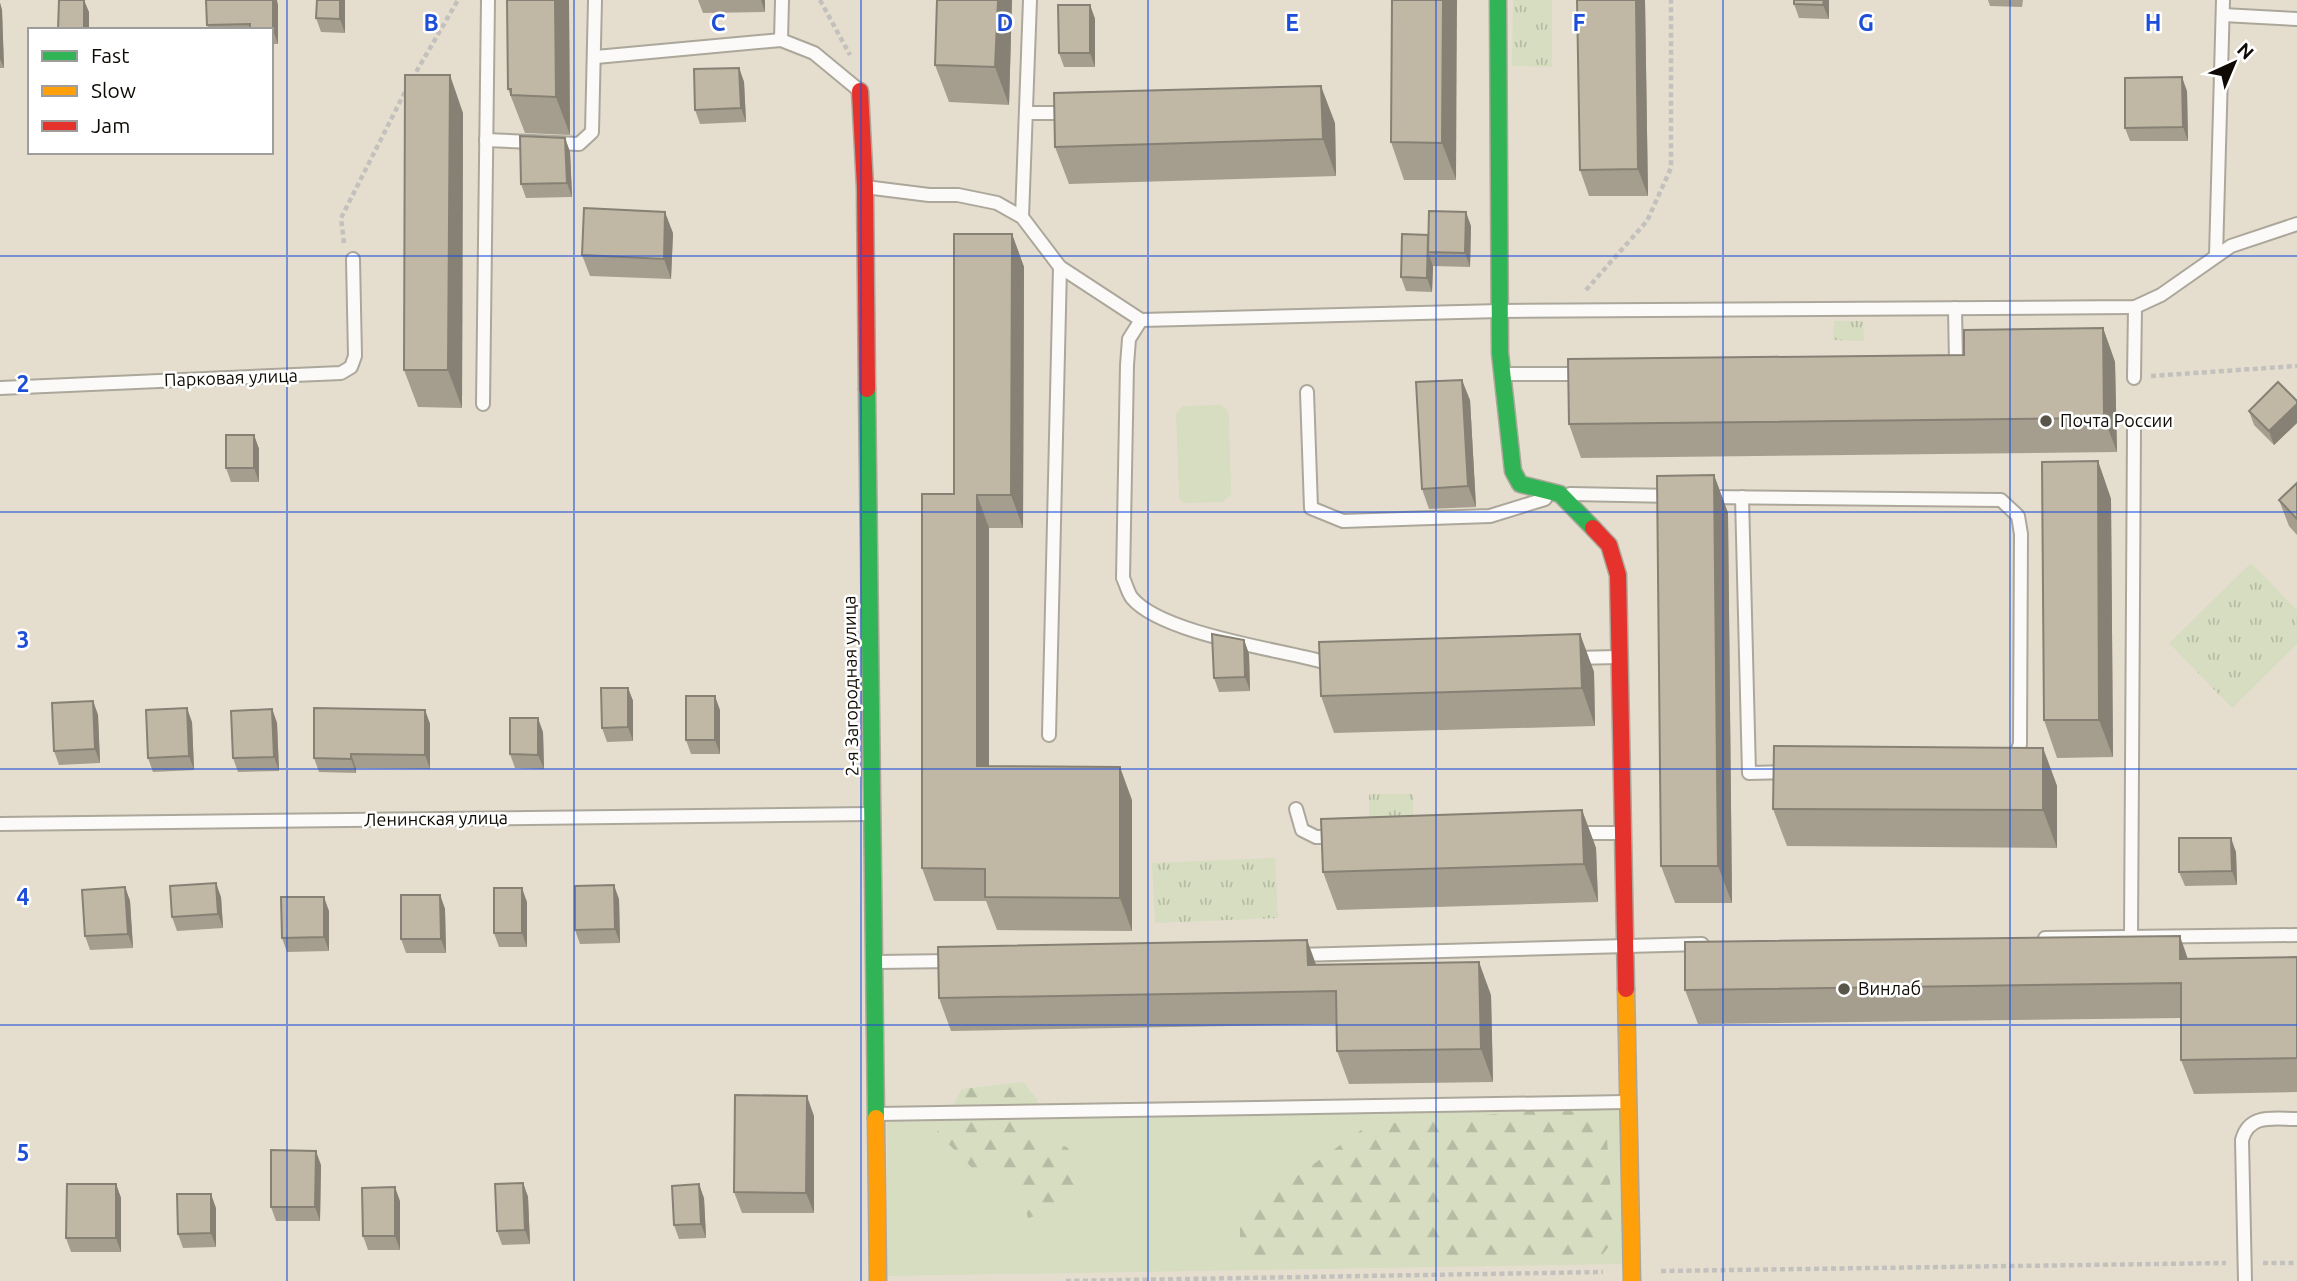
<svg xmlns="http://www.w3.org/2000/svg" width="2297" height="1281" font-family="Ubuntu,sans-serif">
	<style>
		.green { fill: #d6ddc0 }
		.forest { fill: url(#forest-firs) }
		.park { fill: url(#park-tufts) }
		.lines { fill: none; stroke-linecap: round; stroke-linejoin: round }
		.lane-casing { stroke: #aca79b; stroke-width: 16 }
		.fast-casing { stroke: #aca79b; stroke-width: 19 }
		.slow-casing { stroke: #aca79b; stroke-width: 19 }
		.jam-casing { stroke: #aca79b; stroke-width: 19 }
		.path { stroke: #c3c1bd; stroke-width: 4.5; stroke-dasharray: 5 3.5; stroke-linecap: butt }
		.lane { stroke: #fbfaf8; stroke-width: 12 }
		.fast { stroke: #30b455; stroke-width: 16 }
		.slow { stroke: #ff9f0a; stroke-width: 16 }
		.jam { stroke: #e5322d; stroke-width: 16 }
		.wall { fill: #a59e8e }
		.shaded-wall { fill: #868174 }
		.building { fill: #c0b8a5; stroke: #868174; stroke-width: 2 }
		.grid { fill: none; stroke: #1d4ed8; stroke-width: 2; stroke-opacity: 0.55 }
		.poi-dot { fill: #5a554b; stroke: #fff; stroke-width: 2.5 }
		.labels { text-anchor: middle; stroke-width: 5; stroke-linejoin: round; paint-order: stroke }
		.street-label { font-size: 18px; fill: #0f0b04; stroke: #fff }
		.poi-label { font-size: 18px; fill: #0f0b04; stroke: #fff; text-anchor: start }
		.grid-label { font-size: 23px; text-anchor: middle; font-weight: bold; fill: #1d4ed8; stroke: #fff; stroke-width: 5; stroke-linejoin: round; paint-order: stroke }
	</style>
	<defs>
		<pattern id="forest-firs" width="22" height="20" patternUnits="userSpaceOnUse" patternTransform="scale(1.75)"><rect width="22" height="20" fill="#d6ddc0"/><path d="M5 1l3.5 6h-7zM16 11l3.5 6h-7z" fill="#b6bca3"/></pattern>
		<pattern id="park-tufts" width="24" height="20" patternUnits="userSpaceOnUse" patternTransform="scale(1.75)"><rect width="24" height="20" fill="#d6ddc0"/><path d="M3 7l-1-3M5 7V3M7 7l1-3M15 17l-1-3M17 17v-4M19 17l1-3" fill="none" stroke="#b6bca3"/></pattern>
	</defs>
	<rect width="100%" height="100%" fill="#e5decf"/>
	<g class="green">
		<path d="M1221,405L1228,411L1229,418L1231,494L1222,502L1183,503L1179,498L1176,413L1183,406Z"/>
		<path d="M1619,1109L1622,1264L887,1276V1122Z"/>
	</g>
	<g class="forest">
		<path d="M1023,1082L1037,1099L1042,1134L1068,1148L1085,1176L1071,1206L1028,1218L1016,1173L972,1168L937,1132L962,1089Z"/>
		<path d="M1537,1097L1606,1124L1614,1240L1603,1254L1240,1262V1227L1286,1184L1368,1125L1497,1114Z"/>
	</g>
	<g class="park">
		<path d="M1513,0H1552V67L1512,66Z"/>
		<path d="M1834,321H1863L1864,341L1833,340Z"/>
		<path d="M2251,563L2297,610V644L2232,708L2169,643Z"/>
		<rect x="1369" y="794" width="44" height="27"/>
		<path d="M1275,858L1278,918L1155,923L1152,863Z"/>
	</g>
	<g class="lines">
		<defs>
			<g id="lane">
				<path d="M782,0L781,40L814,53L860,91"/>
				<path d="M2223,15L2297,19"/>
				<path d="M596,57L781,40"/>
				<path d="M1026,113H1071"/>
				<path d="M486,140L579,144L592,132L595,0"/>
				<path d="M865,187L929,195H958L997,203L1022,217L1060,267L1141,320L1500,311L2135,307L2161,295L2231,246L2297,224"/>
				<path d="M1022,217L1030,0"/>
				<path d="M2216,256L2223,0"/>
				<path d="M1141,320L1129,339L1127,365L1123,578C1126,584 1128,593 1132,598C1161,633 1275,649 1320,661"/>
				<path d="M1953,370L1956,362L1955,308"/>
				<path d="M1502,374H1582"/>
				<path d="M2134,378L2135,307"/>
				<path d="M0,388L341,373L351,367L355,356L353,259"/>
				<path d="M1307,392L1311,508L1343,521L1490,516L1545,499"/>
				<path d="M483,404L488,0"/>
				<path d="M1570,494L1674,496"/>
				<path d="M1706,497L2001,500L2018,516L2021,534L2020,744L2013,762"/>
				<path d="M1742,497L1749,773L1789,772"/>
				<path d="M1573,658L1618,657"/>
				<path d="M1049,735L1060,267"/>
				<path d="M1296,809L1302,830L1316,837H1338"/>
				<path d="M0,824L871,814"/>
				<path d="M1576,833H1621"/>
				<path d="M2131,936L2134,429"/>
				<path d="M2045,938L2297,935"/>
				<path d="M1297,955L1702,944"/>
				<path d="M877,962L953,961"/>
				<path d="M877,1114L1626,1102"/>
				<path d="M2245,1281L2242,1140C2249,1113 2274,1119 2297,1119"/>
			</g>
			<g id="fast">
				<path d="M1498,0L1500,353L1513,471L1520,484L1560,494L1593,528"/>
				<path d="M867,389L876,1118"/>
			</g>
			<g id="slow">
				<path d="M1626,989L1632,1281"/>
				<path d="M876,1118L878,1281"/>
			</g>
			<g id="jam">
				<path d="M860,91L865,187L867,389"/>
				<path d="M1593,528L1609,545L1618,575L1626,989"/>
			</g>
		</defs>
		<use href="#lane" class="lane-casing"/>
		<use href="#fast" class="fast-casing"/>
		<use href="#slow" class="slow-casing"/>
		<use href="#jam" class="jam-casing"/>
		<g class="path">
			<path d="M820,0L850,55"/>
			<path d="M412,79L458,0"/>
			<path d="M344,243L341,218L408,86"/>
			<path d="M1586,290L1647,221L1671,168V0"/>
			<path d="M2151,376L2297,366"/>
			<path d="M2263,1263H2297"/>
			<path d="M1661,1271L2226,1263"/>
			<path d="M1066,1281L1603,1272"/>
		</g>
		<use href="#lane" class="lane"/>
		<use href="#fast" class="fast"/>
		<use href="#slow" class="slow"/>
		<use href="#jam" class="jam"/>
	</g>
	<g class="wall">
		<path d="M317,0H345V33L321,32L316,18Z"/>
		<path d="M569,0L570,135L525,133L508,89Z"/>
		<path d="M698,0H765V12L703,13Z"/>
		<path d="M1012,0L1009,105L949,102L935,65Z"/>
		<path d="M1392,0L1456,180H1404L1391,142Z"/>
		<path d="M1577,0H1645L1648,196H1589L1580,170Z"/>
		<path d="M1794,0H1829V19L1799,18L1794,4Z"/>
		<path d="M1988,0H2023L2022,7L1990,6Z"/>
		<path d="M0,3L2,10L4,68H0Z"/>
		<path d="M278,5V44H271V30H209L207,25Z"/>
		<path d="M1090,5L1095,19V67H1064L1059,53Z"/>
		<path d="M739,68L744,82L746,122L700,124L695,110Z"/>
		<path d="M2187,91L2188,141H2130L2125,128Z"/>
		<path d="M463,113L462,408L418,407L404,370Z"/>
		<path d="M1335,123L1336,176L1069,184L1055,147Z"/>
		<path d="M565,138L570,152L572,197L526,198L521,184Z"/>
		<path d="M1471,226L1470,267L1433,266L1432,292L1406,291L1401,277L1428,235Z"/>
		<path d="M673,233L671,279L590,276L582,255Z"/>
		<path d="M1012,234L1024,267L1023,528H989V766L1132,800V931L997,930L986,901H934L922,868L954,494Z"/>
		<path d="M2103,328L2115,362L2117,452L1581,458L1569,424L1964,355Z"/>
		<path d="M1470,400L1476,507L1429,509L1422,489Z"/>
		<path d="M2297,401V423L2274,445L2254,425L2249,411Z"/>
		<path d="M254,435L259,449V482H231L226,468Z"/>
		<path d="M2098,461L2111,499L2113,757L2057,758L2044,720Z"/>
		<path d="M1714,475L1728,513L1732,903H1675L1661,866Z"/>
		<path d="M2297,483V535L2289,526L2279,500Z"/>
		<path d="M1580,634L1594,672L1595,726L1334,733L1321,696Z"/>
		<path d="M1244,640L1249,654L1250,691L1219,692L1214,678Z"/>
		<path d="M628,688L633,701V741L607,742L602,728Z"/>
		<path d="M93,701L98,715L100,763L59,765L54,751Z"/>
		<path d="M272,709L277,723L279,771L238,772L233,758Z"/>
		<path d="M425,710L430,724V769L356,768V773L319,772L314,758Z"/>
		<path d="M720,710V754H691L686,740Z"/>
		<path d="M192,722L194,770L153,772L148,758Z"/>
		<path d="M543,732L544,769L515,768L510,754Z"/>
		<path d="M2043,748L2057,786V848L1787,846L1773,809Z"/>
		<path d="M1582,810L1596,848L1598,902L1337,910L1323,872Z"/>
		<path d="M2236,852L2237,885L2185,886L2179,872Z"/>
		<path d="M125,887L130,901L133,948L90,950L85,936Z"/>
		<path d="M440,895L445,909L446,953H406L401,939Z"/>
		<path d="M221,897L223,928L177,931L172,917Z"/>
		<path d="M619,899L620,943L580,944L575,930Z"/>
		<path d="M527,902V947H499L494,933Z"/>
		<path d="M329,911V951L287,952L282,938Z"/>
		<path d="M1307,940L1316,964L1491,995L1493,1082L1349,1084L1337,1051V1024L951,1031L939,998Z"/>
		<path d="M2297,957V1092L2194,1094L2181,1060V1018L1698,1024L1685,990L2188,959Z"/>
		<path d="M814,1116V1213H742L734,1192Z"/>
		<path d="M321,1165L320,1221H276L271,1207Z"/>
		<path d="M523,1183L528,1197L530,1244L502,1245L497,1231Z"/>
		<path d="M116,1184L121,1198V1252H71L66,1238Z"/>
		<path d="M704,1198L706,1238L679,1239L674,1225Z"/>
		<path d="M400,1201V1250H368L363,1236Z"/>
		<path d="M216,1208V1247L183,1248L178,1234Z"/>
	</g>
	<g class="shaded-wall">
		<path d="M84,0L89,12V30H84Z"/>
		<path d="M273,0H277L278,5V44L273,30Z"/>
		<path d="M340,0H345V33L340,19Z"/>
		<path d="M555,0H569L570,135L556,97Z"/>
		<path d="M761,0H765V12Z"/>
		<path d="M998,0H1012L1009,105L995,67Z"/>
		<path d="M1443,0H1457L1456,180L1442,143Z"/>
		<path d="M1636,0H1645L1648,196L1638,169Z"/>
		<path d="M1824,0H1829V19L1823,5Z"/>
		<path d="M0,3L2,10L4,68L0,59Z"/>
		<path d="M1090,5L1095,19V67L1090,53Z"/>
		<path d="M739,68L744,82L746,122L741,108Z"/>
		<path d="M450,75L463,113L462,408L448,370Z"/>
		<path d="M2182,77L2187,91L2188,141L2183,127Z"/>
		<path d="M1321,86L1335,123L1336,176L1323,139Z"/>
		<path d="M565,138L570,152L572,197L567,183Z"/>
		<path d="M665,212L673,233L671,279L664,259Z"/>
		<path d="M1466,212L1471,226L1470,267L1465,253Z"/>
		<path d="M1012,234L1024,267L1023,528L1011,495Z"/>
		<path d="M1428,235V252L1433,266L1432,292L1427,278Z"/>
		<path d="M2103,328L2115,362L2117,452L2104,418Z"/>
		<path d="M1462,380L1470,400L1476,507L1468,486Z"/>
		<path d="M2297,404V423L2274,445L2269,431Z"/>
		<path d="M254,435L259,449V482L254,468Z"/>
		<path d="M2098,461L2111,499L2113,757L2099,720Z"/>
		<path d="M1714,475L1728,513L1732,903L1718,866Z"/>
		<path d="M977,495L989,528V799L977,766Z"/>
		<path d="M1580,634L1594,672L1595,726L1582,688Z"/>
		<path d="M1244,640L1249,654L1250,691L1245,677Z"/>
		<path d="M628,688L633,701V741L628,727Z"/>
		<path d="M715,696L720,710V754L715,740Z"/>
		<path d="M93,701L98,715L100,763L95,749Z"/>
		<path d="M187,708L192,722L194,770L189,756Z"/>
		<path d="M272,709L277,723L279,771L274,757Z"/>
		<path d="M425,710L430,724V769L425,755Z"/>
		<path d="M538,718L543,732L544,769L538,755Z"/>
		<path d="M2043,748L2057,786V848L2043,810Z"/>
		<path d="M351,754L356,768V773L351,759Z"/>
		<path d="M1120,767L1132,800V931L1120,898Z"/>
		<path d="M1582,810L1596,848L1598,902L1584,864Z"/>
		<path d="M2231,838L2236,852L2237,885L2232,871Z"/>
		<path d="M216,883L221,897L223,928L218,914Z"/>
		<path d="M614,885L619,899L620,943L615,929Z"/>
		<path d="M125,887L130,901L133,948L128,934Z"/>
		<path d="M522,888L527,902V947L522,933Z"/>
		<path d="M440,895L445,909L446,953L441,939Z"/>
		<path d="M324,897L329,911V951L324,937Z"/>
		<path d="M2180,936L2192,971L2180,959Z"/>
		<path d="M1307,940L1319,974L1308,965Z"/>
		<path d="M1479,962L1491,995L1493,1082L1481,1049Z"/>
		<path d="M807,1096L814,1116V1213L806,1193Z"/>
		<path d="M316,1151L321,1165L320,1221L315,1207Z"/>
		<path d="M523,1183L528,1197L530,1244L525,1230Z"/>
		<path d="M116,1184L121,1198V1252L116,1238Z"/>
		<path d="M699,1184L704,1198L706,1238L701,1224Z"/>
		<path d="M395,1187L400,1201V1250L395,1236Z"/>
		<path d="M211,1194L216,1208V1247L211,1233Z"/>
	</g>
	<g class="building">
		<path d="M59,0H84V30H58Z"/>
		<path d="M206,0H273V30L250,29V24L207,25Z"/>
		<path d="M317,0H340V19L316,18Z"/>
		<path d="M507,0H555L556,97L511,95V89H508Z"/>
		<path d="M937,0H998L995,67L935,65Z"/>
		<path d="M1392,0H1443L1442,143L1391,142Z"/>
		<path d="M1577,0H1636L1638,169L1580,170Z"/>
		<path d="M1794,0H1824L1823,5L1794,4Z"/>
		<path d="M1058,5H1090V53H1059Z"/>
		<path d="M739,68L741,108L695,110L694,69Z"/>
		<path d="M405,75H450L448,370H404Z"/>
		<path d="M2182,77L2183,127L2125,128V78Z"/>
		<path d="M1321,86L1323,139L1055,147L1054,93Z"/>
		<path d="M520,136L565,138L567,183L521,184Z"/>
		<path d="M584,208L665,212L664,259L582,255Z"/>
		<path d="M1429,211L1466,212L1465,253L1428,252Z"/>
		<path d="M954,234H1012L1011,495H977V766L1120,767V898L985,897V869L922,868V494H954Z"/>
		<path d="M1402,234L1428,235L1427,278L1401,277Z"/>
		<path d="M2103,328L2104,418L1569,424L1568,359L1964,355V330Z"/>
		<path d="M1462,380L1468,486L1422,489L1416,382Z"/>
		<path d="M2278,382L2297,401V404L2269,431L2249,411Z"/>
		<rect x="226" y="435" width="28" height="33"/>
		<path d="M2098,461L2099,720H2044L2042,462Z"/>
		<path d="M1714,475L1718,866H1661L1657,476Z"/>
		<path d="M2297,483V519L2279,500Z"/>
		<path d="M1212,634L1244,640L1245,677L1214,678Z"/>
		<path d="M1580,634L1582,688L1321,696L1319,642Z"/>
		<path d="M601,688H628V727L602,728Z"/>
		<rect x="686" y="696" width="29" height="44"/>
		<path d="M93,701L95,749L54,751L52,703Z"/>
		<path d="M187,708L189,756L148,758L146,710Z"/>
		<path d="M314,708L425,710V755L351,754V759L314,758Z"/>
		<path d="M272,709L274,757L233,758L231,711Z"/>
		<path d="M510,718H538V755L510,754Z"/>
		<path d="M1774,746L2043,748V810L1773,809Z"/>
		<path d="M1582,810L1584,864L1323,872L1321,819Z"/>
		<path d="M2179,838H2231L2232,871L2179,872Z"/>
		<path d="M216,883L218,914L172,917L170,886Z"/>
		<path d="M614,885L615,929L575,930V886Z"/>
		<path d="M125,887L128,934L85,936L82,890Z"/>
		<rect x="494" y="888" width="28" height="45"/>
		<path d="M401,895H440L441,939H401Z"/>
		<path d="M281,897H324V937L282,938Z"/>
		<path d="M2180,936V959L2297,957V1058L2181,1060V983L1685,990V942Z"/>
		<path d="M1307,940L1308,965L1479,962L1481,1049L1337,1051L1336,991L939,998L938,947Z"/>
		<path d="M735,1095L807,1096L806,1193L734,1192Z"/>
		<path d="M271,1150L316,1151L315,1207H271Z"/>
		<path d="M523,1183L525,1230L497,1231L495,1184Z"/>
		<path d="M67,1184H116V1238H66Z"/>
		<path d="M699,1184L701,1224L674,1225L672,1186Z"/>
		<path d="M395,1187V1236H363L362,1188Z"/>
		<path d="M177,1194H211V1233L178,1234Z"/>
	</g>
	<path class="grid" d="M287,0V1281M574,0V1281M861,0V1281M1148,0V1281M1436,0V1281M1723,0V1281M2010,0V1281M0,256H2297M0,512H2297M0,769H2297M0,1025H2297"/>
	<g class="poi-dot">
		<circle cx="2046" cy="421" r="7"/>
		<circle cx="1844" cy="989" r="7"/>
	</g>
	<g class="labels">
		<g class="street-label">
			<text transform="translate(231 378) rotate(-2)" y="6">Парковая улица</text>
			<text transform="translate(851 686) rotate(-91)" y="6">2-я Загородная улица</text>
			<text transform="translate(436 819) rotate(-1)" y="6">Ленинская улица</text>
		</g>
		<g class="poi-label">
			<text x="2060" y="427">Почта России</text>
			<text x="1858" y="995">Винлаб</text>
		</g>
	</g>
	<g class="grid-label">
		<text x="431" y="31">B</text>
		<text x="718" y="31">C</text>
		<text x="1005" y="31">D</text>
		<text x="1292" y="31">E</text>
		<text x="1579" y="31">F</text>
		<text x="1866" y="31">G</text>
		<text x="2153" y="31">H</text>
		<text x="23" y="392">2</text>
		<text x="23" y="648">3</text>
		<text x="23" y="905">4</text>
		<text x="23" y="1161">5</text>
	</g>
	<rect x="28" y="28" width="245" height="126" fill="#ffffff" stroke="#9f9d9b" stroke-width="2"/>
	<rect x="42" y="51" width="35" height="10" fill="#30b455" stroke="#9f9d9b" stroke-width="2"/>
	<text x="91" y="63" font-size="21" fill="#0f0b04">Fast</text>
	<rect x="42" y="86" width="35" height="10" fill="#ff9f0a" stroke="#9f9d9b" stroke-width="2"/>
	<text x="91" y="98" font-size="21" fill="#0f0b04">Slow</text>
	<rect x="42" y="121" width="35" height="10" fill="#e5322d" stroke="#9f9d9b" stroke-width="2"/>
	<text x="91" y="133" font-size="21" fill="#0f0b04">Jam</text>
	<g transform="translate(2234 63) rotate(44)" stroke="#ffffff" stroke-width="5" paint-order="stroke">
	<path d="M0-5L12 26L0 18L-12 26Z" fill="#0f0b04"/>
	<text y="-10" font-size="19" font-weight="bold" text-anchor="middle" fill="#0f0b04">N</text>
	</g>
</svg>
